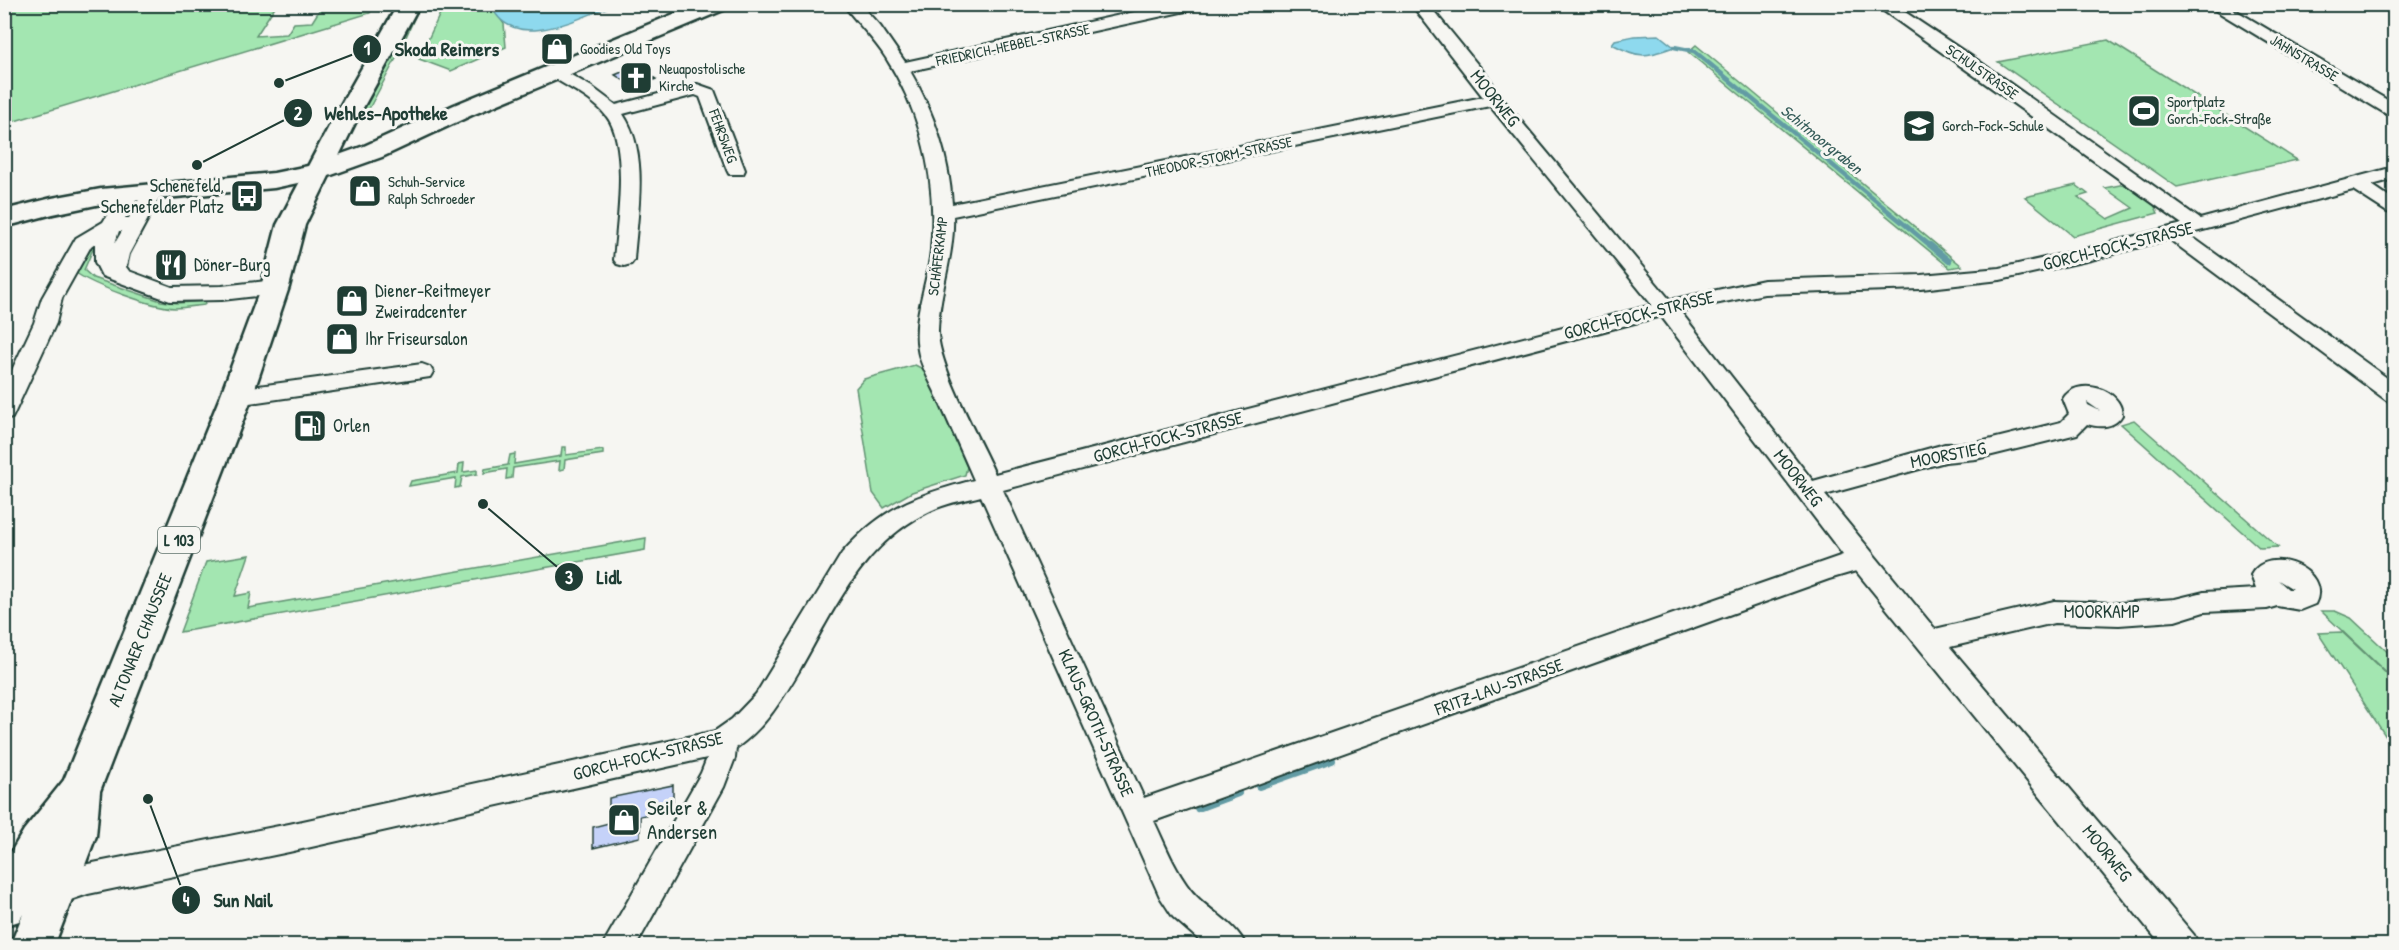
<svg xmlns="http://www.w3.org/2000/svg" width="2399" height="950" font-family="'Patrick Hand',sans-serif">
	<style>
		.green { fill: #a3e6b1; stroke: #619272; stroke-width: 1.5 }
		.water { fill: #8ed9ee; stroke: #629ba4; stroke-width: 1.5 }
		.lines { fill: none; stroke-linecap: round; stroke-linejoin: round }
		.stream-far2 { stroke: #629ba4; stroke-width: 4.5 }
		.stream-far1 { stroke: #629ba4; stroke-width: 6 }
		.stream { stroke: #629ba4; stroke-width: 8 }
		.building { fill: #c5d2f9; stroke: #1f3d34; stroke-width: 1.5 }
		.street-casing { stroke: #1f3d34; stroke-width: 4 }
		.secondary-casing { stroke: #1f3d34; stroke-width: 5 }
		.primary-casing { stroke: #1f3d34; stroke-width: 5 }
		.street { fill: #f6f6f2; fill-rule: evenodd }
		.secondary { fill: #f6f6f2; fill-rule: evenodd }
		.primary { fill: #f6f6f2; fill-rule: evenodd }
		.labels { text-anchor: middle; stroke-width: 6; stroke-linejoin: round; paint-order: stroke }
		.far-street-label { font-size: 15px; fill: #1f3d34; stroke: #f6f6f2 }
		.far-poi-label { font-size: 15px; fill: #1f3d34; stroke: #f6f6f2; text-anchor: start }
		.far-water-label { font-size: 16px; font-style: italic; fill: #355c59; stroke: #f6f6f2 }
		.shield { fill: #f6f6f2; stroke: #60746d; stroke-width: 1.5 }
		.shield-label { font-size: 16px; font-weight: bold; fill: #1f3d34 }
		.street-label { font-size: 18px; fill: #1f3d34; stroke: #f6f6f2 }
		.poi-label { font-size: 18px; fill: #1f3d34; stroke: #f6f6f2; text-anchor: start }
		.near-poi-label { font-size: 21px; fill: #1f3d34; stroke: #f6f6f2; text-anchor: start }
		.leader { fill: none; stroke: #1f3d34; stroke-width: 2 }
		.callout-dot { fill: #1f3d34; stroke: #f6f6f2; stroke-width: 2 }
		.mark-label { font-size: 18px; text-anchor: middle; font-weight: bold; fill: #fff }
		.callout-label { font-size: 20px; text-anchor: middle; font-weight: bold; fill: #1f3d34; stroke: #f6f6f2; stroke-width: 6; stroke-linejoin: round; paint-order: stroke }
	</style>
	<rect width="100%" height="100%" fill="#f6f6f2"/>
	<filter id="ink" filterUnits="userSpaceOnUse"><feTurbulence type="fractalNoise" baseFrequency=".0167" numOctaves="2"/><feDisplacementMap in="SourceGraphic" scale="12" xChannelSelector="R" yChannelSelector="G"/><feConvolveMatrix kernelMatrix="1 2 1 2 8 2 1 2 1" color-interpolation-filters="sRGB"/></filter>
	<g filter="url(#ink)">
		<g class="green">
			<path d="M5,4L276,5L256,36L287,34L294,23L312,22L322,6L374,5L370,13L5,124Z"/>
			<path d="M416,5H420L399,53L365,116H358Z"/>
			<path d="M444,5H491L504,24L506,47L451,71L419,59Z"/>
			<path d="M2108,40L2297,160L2177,187L1998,62Z"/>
			<path d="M1696,45L1962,266L1950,268L1688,52Z"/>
			<path d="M2125,184L2154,205L2158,213L2073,236L2025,197L2076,185L2088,194L2078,197L2108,219L2133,208L2105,188Z"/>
			<path d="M96,242L84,270L93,278L161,301L178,303L206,301L204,305C195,306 185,308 175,308C152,307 95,286 76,273L90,243Z"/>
			<path d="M915,365L927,371L967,467L965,475L912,492L884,508L873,493L856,388L864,379Z"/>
			<path d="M2134,420L2278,547L2260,548L2121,424Z"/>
			<path d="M562,447H566V455L603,450V454L565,460L564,469L559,470L560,461L513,468L512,478L506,479L507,469L484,473L485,469L508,465L510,455L515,454L514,464L561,456Z"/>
			<path d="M464,463L463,472L477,470V474L462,477L460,487L455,488L456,478L409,486L411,481L458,473L459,464Z"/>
			<path d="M646,538L645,550L180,632L206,562L249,555L235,596L251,593L248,608Z"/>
			<path d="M2335,611L2351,618L2394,658V680L2321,611Z"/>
			<path d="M2342,632L2394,681V749L2318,633Z"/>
		</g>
		<g class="water">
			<path d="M491,5V4L613,5C580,18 511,54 491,5Z"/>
			<path d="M1659,35L1674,47C1644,57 1640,59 1612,44L1615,40L1634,36Z"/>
		</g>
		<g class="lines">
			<path class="stream-far2" d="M1674,47L1694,51L1932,247"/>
			<path class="stream-far1" d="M1930,245L1949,261"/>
			<g class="stream">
				<path d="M1259,786L1332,760"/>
				<path d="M1198,808L1238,793"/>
			</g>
		</g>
		<g class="building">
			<path d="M636,66L656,79L635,88L615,75Z"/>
			<path d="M673,785V809L640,816V837L593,848V827L609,823V798Z"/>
		</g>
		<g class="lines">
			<defs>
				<g id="street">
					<path d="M843,4H860L880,26L905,62L1171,4H1203L1195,9L910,71C934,112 949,157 952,204L1483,97L1411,4H1428L1491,81L1501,97L1670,300L1764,280L1921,275L2000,268L2089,248L2182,224L1874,4H1893L1980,62L2200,219L2394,167V179L2372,185L2394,200V214L2387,212L2353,190L2188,234L2394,383V402L2386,400L2169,239L2091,260L2000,280L1921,289L1764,294L1680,311L1813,481L1945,444L1976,443L2061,422L2069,414L2063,399C2076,376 2122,388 2122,415C2115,428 2100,428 2087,424L2077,434L2069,436L1976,459L1945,462L1825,495L1935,629L2054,601L2119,603L2175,599L2204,592L2256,589L2251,575C2268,543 2333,570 2315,604L2300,610L2277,606L2267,609L2204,612L2175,621L2119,625L2054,623L1950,647L2194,935L2199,946H2162L1856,571L1829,579L1154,821C1166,846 1177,876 1196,896C1212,913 1237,924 1246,946H1206L1173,917L1160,897L981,496C966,500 951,502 937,508C864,539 836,607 799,671C781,701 765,728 736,748L735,758L724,787L636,946H602L701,773L707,758L289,852L88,894L47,908L36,903L31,893L36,883L88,864L289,824L715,731L732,719L756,694L842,553C883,507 916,495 974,480C961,450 948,421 935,392C929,379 920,364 918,350C912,315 928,284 931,250C937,182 923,116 886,58C874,39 857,23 843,4ZM1490,106L1652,305L995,474C980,440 937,364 938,330C939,291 955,255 953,216ZM1661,316L1843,555L1144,798L1003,490ZM2087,402L2100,411L2088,405ZM2278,580L2293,589H2288Z"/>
					<path d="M2205,4H2225L2394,104V116L2388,115Z"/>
					<path d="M557,67L592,87L616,105L697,84L714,90L745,170L743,174H729L727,170L700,97L695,95L623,114C650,154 637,215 634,260L631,264L624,266L617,264L614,260C617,225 629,146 607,117C594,99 569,88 551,76L548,72L551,68Z"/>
					<path d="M153,185L160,187L163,191L129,254L126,267L129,271L172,287L222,286L275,280L282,282L285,287L282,292L275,294L222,300L170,301L102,276L95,262V243L91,246L62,298L56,323L15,412L12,418L4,420V387L34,323L42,298L76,238L103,222L123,190H137L140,194L125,218H129L146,187ZM122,231L115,243L119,231Z"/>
					<path d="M422,364L430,367L433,372L430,377L236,405L228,403L225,397L228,391L236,389Z"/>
				</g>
				<path id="secondary" d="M698,4H729L726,9L472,115L382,157L326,177L274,188L101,204L53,214L4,227V210L52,198L101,189L274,173L308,166L364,146L454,105Z"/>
				<path id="primary" d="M398,4H420L358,117L305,225L289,287L252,397L100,791L96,836L54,946H10L23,914L19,921L4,926V864L24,830L64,780L220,397L261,287L277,225L334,117Z"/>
			</defs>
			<use href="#street" class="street-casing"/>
			<use href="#secondary" class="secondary-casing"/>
			<use href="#primary" class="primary-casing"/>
			<use href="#street" class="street"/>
			<use href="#secondary" class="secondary"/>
			<use href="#primary" class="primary"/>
		</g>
	</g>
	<defs>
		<symbol id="shop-square" viewBox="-11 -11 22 22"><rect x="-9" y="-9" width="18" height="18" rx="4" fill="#1f3d34" stroke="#f6f6f2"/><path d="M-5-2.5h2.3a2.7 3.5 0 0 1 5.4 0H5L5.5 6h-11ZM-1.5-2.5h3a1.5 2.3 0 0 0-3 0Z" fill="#fff"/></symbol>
		<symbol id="church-square" viewBox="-11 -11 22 22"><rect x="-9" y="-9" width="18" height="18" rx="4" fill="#1f3d34" stroke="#f6f6f2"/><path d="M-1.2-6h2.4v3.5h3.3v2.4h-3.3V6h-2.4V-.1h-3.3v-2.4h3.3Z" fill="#fff"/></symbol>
		<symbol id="stadium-square" viewBox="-11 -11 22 22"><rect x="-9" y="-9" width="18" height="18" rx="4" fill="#1f3d34" stroke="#f6f6f2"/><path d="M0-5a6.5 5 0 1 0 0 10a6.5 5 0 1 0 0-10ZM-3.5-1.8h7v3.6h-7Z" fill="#fff"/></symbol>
		<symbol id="school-square" viewBox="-11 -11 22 22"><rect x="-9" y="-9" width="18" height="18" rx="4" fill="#1f3d34" stroke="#f6f6f2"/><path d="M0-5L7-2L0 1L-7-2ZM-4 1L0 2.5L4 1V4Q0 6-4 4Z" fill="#fff"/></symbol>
		<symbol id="bus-square" viewBox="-11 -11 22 22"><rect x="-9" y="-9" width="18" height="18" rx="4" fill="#1f3d34" stroke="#f6f6f2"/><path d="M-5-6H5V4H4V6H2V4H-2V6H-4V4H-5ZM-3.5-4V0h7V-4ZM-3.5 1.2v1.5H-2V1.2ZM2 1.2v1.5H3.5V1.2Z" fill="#fff"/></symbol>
		<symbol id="restaurant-square" viewBox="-11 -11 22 22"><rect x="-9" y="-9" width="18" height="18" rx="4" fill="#1f3d34" stroke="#f6f6f2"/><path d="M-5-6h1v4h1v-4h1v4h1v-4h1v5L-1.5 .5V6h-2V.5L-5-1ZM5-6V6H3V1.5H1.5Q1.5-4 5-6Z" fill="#fff"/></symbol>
		<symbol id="fuel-square" viewBox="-11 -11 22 22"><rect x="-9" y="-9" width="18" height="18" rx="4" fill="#1f3d34" stroke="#f6f6f2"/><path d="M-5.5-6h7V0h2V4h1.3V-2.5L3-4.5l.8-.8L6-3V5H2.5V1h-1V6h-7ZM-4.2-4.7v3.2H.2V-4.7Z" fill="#fff"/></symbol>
	</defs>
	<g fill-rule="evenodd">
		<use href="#shop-square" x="538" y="30" width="38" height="38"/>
		<use href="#church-square" x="617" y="59" width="38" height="38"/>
		<use href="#stadium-square" x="2125" y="92" width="38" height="38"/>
		<use href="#school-square" x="1900" y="107" width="38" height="38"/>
		<use href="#shop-square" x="346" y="172" width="38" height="38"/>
		<use href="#bus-square" x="228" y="177" width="38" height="38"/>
		<use href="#restaurant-square" x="152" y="246" width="38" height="38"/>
		<use href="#shop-square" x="333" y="282" width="38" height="38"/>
		<use href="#shop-square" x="323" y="320" width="38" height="38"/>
		<use href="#fuel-square" x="291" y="407" width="38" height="38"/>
		<use href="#shop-square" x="605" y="801" width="38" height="38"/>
	</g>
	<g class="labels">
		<g class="far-street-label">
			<text transform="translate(1013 45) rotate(-12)" y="5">FRIEDRICH-HEBBEL-STRASSE</text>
			<text transform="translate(2304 58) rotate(31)" y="5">JAHNSTRASSE</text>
			<text transform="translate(1982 72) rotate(35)" y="5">SCHULSTRASSE</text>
			<text transform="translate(723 136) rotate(70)" y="5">FEHRSWEG</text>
			<text transform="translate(1219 157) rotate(-12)" y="5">THEODOR-STORM-STRASSE</text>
			<text transform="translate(938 256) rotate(-83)" y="5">SCHÄFERKAMP</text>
		</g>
		<g class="far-poi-label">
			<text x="580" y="54">Goodies Old Toys</text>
			<text x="659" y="74">Neuapostolische<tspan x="659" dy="17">Kirche</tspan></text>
			<text x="2167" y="107">Sportplatz<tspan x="2167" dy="17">Gorch-Fock-Straße</tspan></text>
			<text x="1942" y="131">Gorch-Fock-Schule</text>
			<text x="388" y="187">Schuh-Service<tspan x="388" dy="17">Ralph Schroeder</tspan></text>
		</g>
		<g class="far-water-label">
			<text transform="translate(1822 139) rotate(39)" y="6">Schitmoorgraben</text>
		</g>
		<rect class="shield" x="158" y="527" width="42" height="26" rx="4.5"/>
		<g class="shield-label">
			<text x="179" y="546">L 103</text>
		</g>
		<g class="street-label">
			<text transform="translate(1495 98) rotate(51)" y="6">MOORWEG</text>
			<text transform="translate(2118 246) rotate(-14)" y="6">GORCH-FOCK-STRASSE</text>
			<text transform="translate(1639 315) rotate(-14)" y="6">GORCH-FOCK-STRASSE</text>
			<text transform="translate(1168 437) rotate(-15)" y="6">GORCH-FOCK-STRASSE</text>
			<text transform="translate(1948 455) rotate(-11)" y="6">MOORSTIEG</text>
			<text transform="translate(1798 478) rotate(52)" y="6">MOORWEG</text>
			<text x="2102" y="618">MOORKAMP</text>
			<text transform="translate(140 640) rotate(-68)" y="6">ALTONAER CHAUSSEE</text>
			<text transform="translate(1499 687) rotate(-20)" y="6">FRITZ-LAU-STRASSE</text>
			<text transform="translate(1096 723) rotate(66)" y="6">KLAUS-GROTH-STRASSE</text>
			<text transform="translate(648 756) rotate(-14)" y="6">GORCH-FOCK-STRASSE</text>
			<text transform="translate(2107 853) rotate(51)" y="6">MOORWEG</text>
		</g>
		<g class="poi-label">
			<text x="224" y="192" text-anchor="end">Schenefeld,<tspan x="224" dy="21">Schenefelder Platz</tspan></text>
			<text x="194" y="271">Döner-Burg</text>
			<text x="375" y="297">Diener-Reitmeyer<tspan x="375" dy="21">Zweiradcenter</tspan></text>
			<text x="365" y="345">Ihr Friseursalon</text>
			<text x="333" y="432">Orlen</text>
		</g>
		<g class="near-poi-label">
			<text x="647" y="815">Seiler &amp;<tspan x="647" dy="24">Andersen</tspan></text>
		</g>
	</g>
	<path class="leader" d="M279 83L367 49M197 165L298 113M483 504L569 577M148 799L186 900"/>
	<g class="callout-dot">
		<circle cx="279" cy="83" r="6"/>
		<circle cx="197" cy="165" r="6"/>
		<circle cx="483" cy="504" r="6"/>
		<circle cx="148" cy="799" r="6"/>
		<circle cx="367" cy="49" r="15"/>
		<circle cx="298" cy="113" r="15"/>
		<circle cx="569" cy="577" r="15"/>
		<circle cx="186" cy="900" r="15"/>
	</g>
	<g class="mark-label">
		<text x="367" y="55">1</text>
		<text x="298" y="120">2</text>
		<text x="569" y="584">3</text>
		<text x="186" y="906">4</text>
	</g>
	<g class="callout-label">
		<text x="447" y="56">Skoda Reimers</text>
		<text x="386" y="120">Wehles-Apotheke</text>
		<text x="609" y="584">Lidl</text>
		<text x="243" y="907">Sun Nail</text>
	</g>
	<rect width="2399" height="950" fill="none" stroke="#f6f6f2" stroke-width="24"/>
	<rect x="12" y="12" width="2375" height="926" fill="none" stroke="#1f3d34" stroke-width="2" filter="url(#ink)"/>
</svg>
